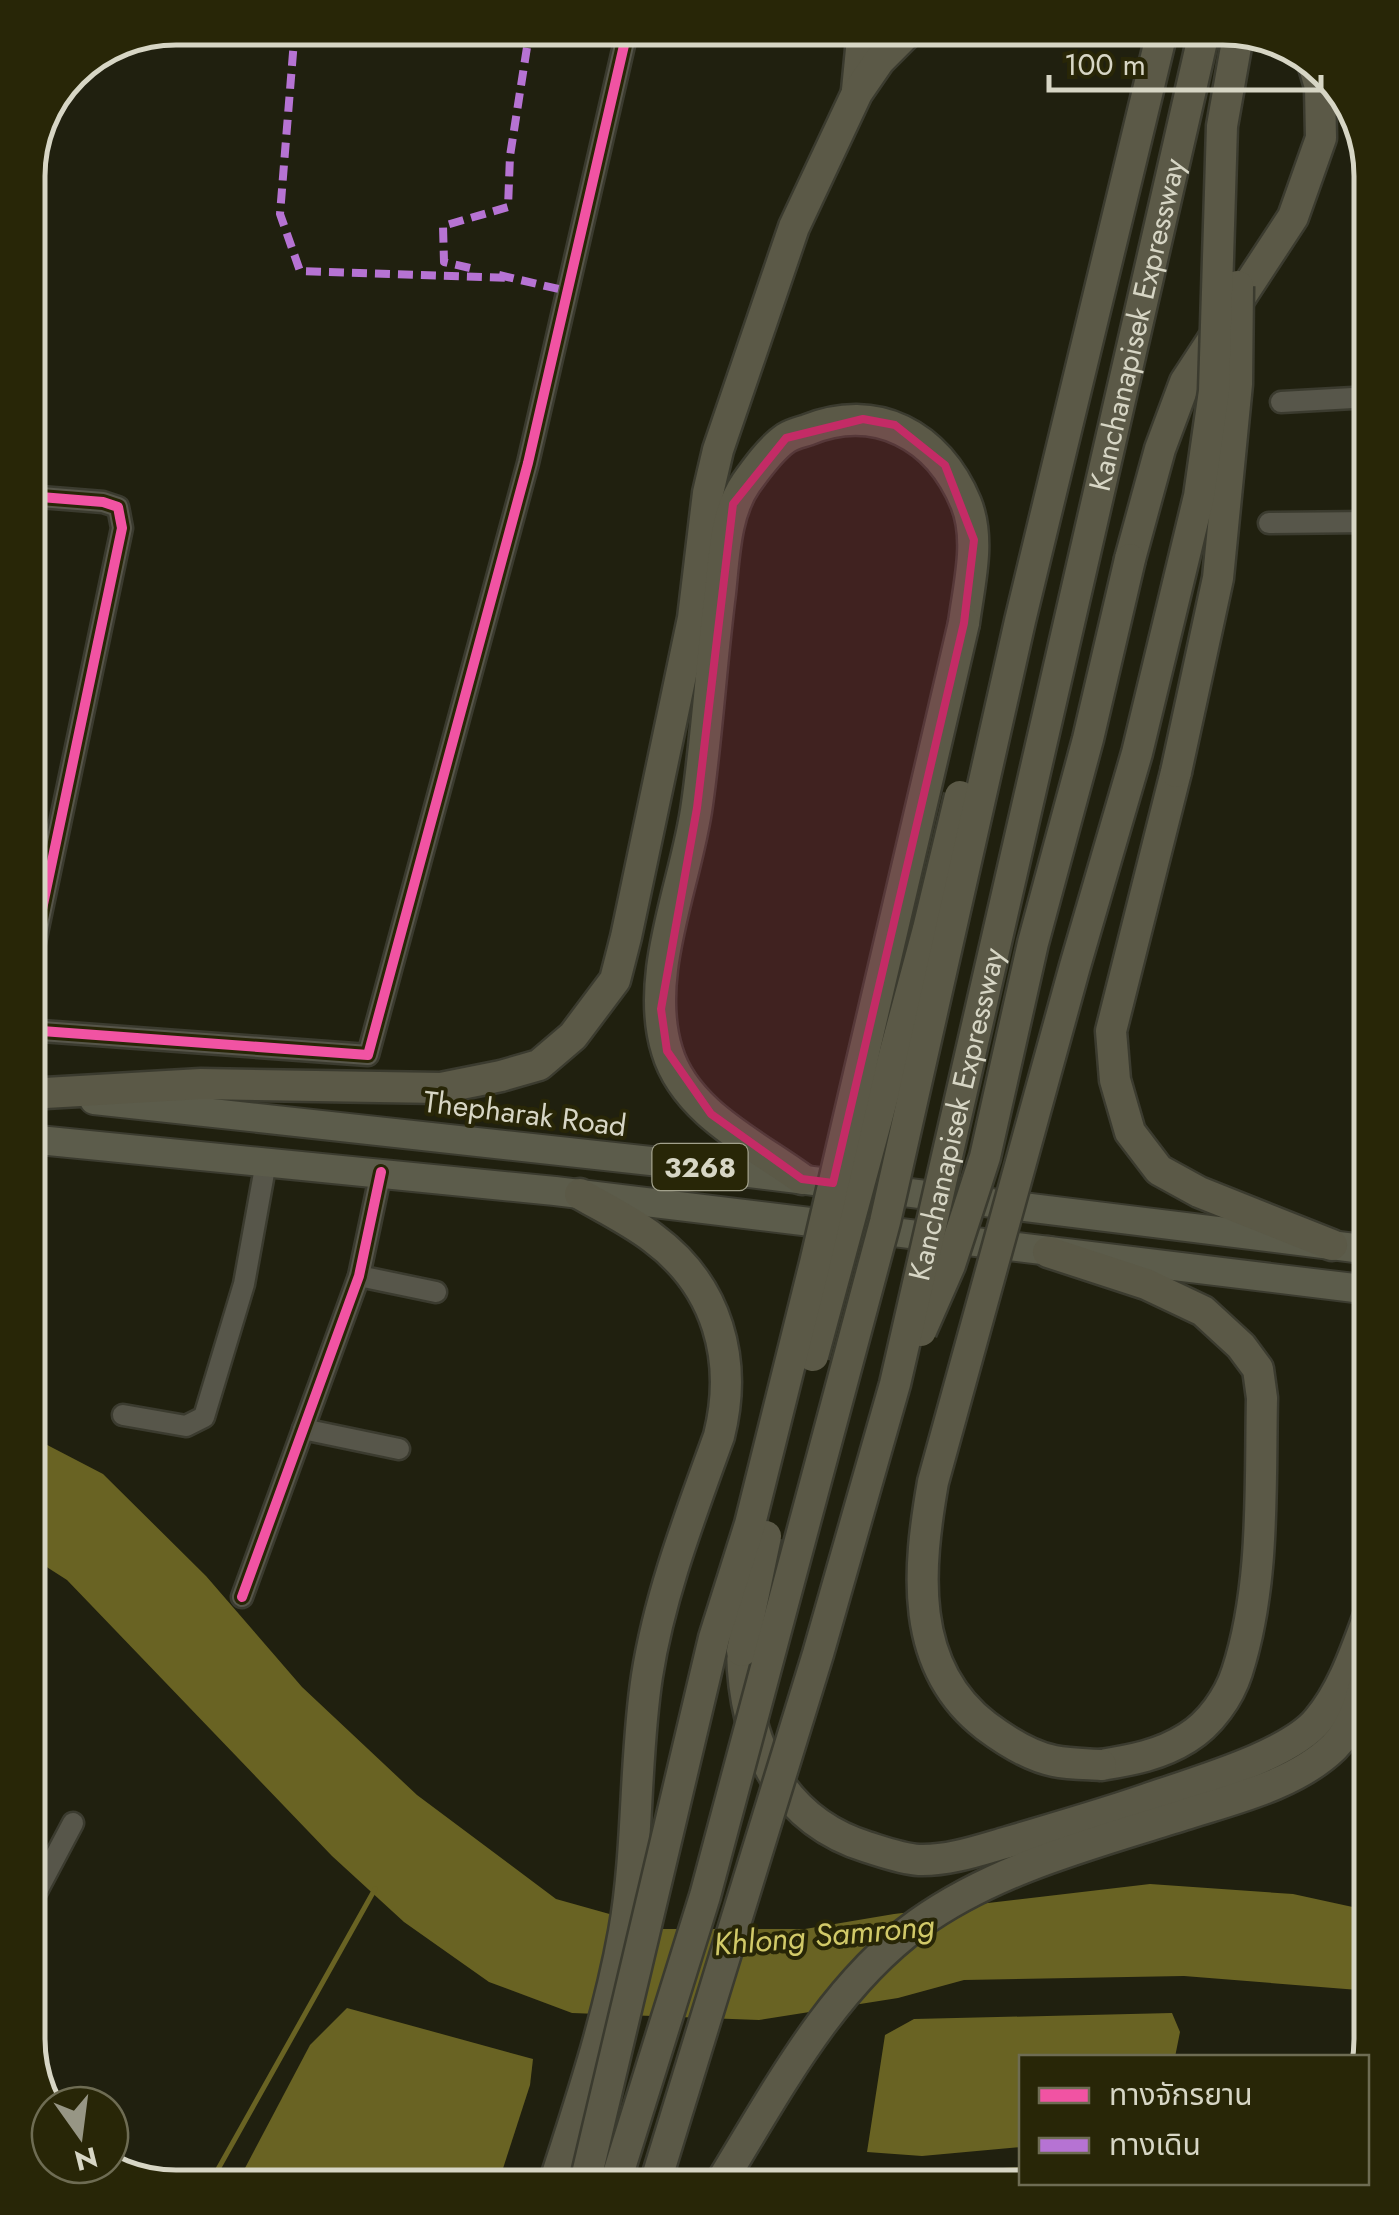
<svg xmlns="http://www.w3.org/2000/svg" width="1399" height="2215" font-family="Jost,'Noto Sans Thai',sans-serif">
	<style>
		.water { fill: #696323 }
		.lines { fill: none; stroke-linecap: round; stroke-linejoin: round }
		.stream { stroke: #696323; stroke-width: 5 }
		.minor-casing { stroke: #3b3b2f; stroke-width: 25 }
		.major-casing { stroke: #3b3b2f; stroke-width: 32 }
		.highway-casing { stroke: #3b3b2f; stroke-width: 35 }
		.minor { stroke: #57564a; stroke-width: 20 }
		.major { stroke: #5c5c4b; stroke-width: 28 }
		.highway { stroke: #5b5947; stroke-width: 30 }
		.highway-bridge-casing { stroke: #3b3b2f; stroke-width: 35; stroke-linecap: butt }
		.highway-bridge { stroke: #5b5947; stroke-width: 30 }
		.quiet { stroke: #b673d3; stroke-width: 8; stroke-dasharray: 15 8; stroke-linecap: butt }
		.cycleway-casing { stroke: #282607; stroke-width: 16 }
		.cycleway { stroke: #f153a3; stroke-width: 10 }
		.marked { fill: #c42b66; fill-opacity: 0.2; stroke: #c42b66; stroke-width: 8; stroke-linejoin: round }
		.labels { text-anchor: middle; stroke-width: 8; stroke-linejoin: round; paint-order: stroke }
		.shield { fill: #282607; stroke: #a2a18c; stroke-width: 2.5 }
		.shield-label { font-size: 28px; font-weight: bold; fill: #d7d6c5 }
		.street-label { font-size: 30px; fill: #d7d6c5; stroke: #282607 }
		.water-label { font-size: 32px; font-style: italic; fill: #d1c968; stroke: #282607 }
		.rim { fill: none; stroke: #d7d6c5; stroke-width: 5 }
	</style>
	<rect width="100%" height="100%" fill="#20200f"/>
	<g class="water">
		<path d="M28,1435L103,1474L206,1576L302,1687L417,1795L556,1899L663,1929H805L894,1914L1150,1884L1293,1894L1371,1911V1991L1184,1976L964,1980L898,1998L759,2020L572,2013L489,1982L404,1922L332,1856L67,1580L28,1555Z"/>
		<path d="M347,2008L533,2059L530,2085L497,2187H235L310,2045Z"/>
		<path d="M1172,2013L1180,2032L1175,2057L1022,2058L1021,2147L922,2156L867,2152L885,2035L914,2019Z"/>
		<path d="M1021,2167L1022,2182L1176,2183L1175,2187H857L860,2175Z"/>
	</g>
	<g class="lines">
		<path class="stream" d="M208,2187L375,1889"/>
		<defs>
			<g id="minor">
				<path d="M1281,402L1371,397"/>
				<path d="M1269,523L1371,522"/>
				<path d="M28,976L122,528L118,507L103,502L28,496"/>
				<path d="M28,1030L368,1055L528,463L628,28"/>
				<path d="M359,1276L436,1292"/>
				<path d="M123,1415L186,1426L204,1417L244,1284L266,1162"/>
				<path d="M303,1429L399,1449"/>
				<path d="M242,1597L359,1276L381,1172"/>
				<path d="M28,1908L73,1823"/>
			</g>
			<g id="major">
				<path d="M94,1100L669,1163L1371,1250"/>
				<path d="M28,1139L555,1191L1371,1290"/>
			</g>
			<g id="highway">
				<path d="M857,90L862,39L868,28"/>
				<path d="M1130,559L1160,449L1185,382L1293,217L1321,138L1320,87L1312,60"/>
				<path d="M1176,772L1111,1031L1115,1080L1130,1132L1159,1170L1199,1192L1332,1245"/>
				<path d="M28,1094L201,1084L441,1088L501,1076L539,1065L573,1036L615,980L626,937L693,618L708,493L718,450L794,227L857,93L879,61L912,28"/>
				<path d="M802,1179C754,1144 685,1112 667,1051C643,974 687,881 697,804C707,734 711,663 720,593C724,557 725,513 746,483C756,469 771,448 786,438C792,434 801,432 807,430C876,402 938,435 966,503C981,540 969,584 964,623"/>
				<path d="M1048,1252L1146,1284L1203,1311L1241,1346L1258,1369L1262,1398C1260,1487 1265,1586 1237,1672C1229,1697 1210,1724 1187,1738C1160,1755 1132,1760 1101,1765"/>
				<path d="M742,1651C744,1738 777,1819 867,1847C883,1852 902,1859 919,1860C949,1861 980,1850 1008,1842C1055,1828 1101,1815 1147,1799C1192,1783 1289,1756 1318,1720C1344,1689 1357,1647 1371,1610"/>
				<path d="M553,2187C580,2103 608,2020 624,1932C639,1847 634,1761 647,1676C660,1593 691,1514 719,1436C738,1360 718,1286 653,1238C631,1221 604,1208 580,1194"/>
				<path d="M718,2187C775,2095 829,1989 918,1924C996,1868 1092,1844 1183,1815C1233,1799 1295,1785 1334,1747C1357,1724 1364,1688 1371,1658"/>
			</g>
		</defs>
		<use href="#minor" class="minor-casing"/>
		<use href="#major" class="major-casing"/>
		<use href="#highway" class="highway-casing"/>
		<use href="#minor" class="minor"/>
		<use href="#major" class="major"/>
		<use href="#highway" class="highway"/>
		<defs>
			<g id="highway-bridge">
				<path d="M1176,772L1218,578L1237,384L1238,286"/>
				<path d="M921,1331L950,1265L985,1157L1033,943L1088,739L1130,559"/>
				<path d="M813,1356L928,929L960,796"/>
				<path d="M742,1651L766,1536"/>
				<path d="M1101,1765C1085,1764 1069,1764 1054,1761C1029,1756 1006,1741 986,1726C908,1666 918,1568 933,1482L1075,966L1137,753L1199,496L1214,391L1222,126L1239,30"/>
				<path d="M584,2187L714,1638L750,1524L815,1263L964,623"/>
				<path d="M614,2187L705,1896L885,1222L1020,621L1163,28"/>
				<path id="s1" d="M654,2187L818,1654L895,1384L1205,28"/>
			</g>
		</defs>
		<use href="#highway-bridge" class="highway-bridge-casing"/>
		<use href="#highway-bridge" class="highway-bridge"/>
		<g class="quiet">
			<path d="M295,28L280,214L300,271L510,278"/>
			<path d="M470,268L444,262L443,226L508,207L510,156L530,28"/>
			<path d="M499,275L567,291"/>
		</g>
		<defs>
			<g id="cycleway">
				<path d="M28,976L122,528L118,507L103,502L28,496"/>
				<path d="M28,1030L368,1055L528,463L628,28"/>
				<path d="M242,1597L359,1276L381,1172"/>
			</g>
		</defs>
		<use href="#cycleway" class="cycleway-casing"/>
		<use href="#cycleway" class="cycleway"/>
	</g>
	<path class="marked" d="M863,419L895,425L945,465L974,540L964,623L833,1183L802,1179L711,1114L667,1051L661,1009L697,808L733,504L786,438Z"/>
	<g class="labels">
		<rect class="shield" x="652.5" y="1144" width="95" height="46" rx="8"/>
		<g class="shield-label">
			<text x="700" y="1177">3268</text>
		</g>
		<g class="street-label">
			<text dy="10" stroke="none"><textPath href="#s1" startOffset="1925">Kanchanapisek Expressway</textPath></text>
			<text transform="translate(525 1114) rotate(7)" y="10">Thepharak Road</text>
			<text dy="10" stroke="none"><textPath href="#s1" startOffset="1115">Kanchanapisek Expressway</textPath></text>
		</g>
		<g class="water-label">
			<text transform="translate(824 1935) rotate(-5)" y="11">Khlong Samrong</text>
		</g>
	</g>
	<path d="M0 0H1399V2215H0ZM176 45H1223A131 131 0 0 1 1354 176V2039A131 131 0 0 1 1223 2170H176A131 131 0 0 1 45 2039V176A131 131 0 0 1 176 45Z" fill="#282607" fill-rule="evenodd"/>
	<path class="rim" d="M176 45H1223A131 131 0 0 1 1354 176V2039A131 131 0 0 1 1223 2170H176A131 131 0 0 1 45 2039V176A131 131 0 0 1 176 45Z"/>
	<rect x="1019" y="2055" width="350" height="130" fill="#282607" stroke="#6e6c53" stroke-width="2.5"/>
	<rect x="1039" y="2088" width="50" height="15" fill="#f153a3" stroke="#6e6c53" stroke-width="2.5"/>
	<text x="1109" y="2105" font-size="30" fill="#d7d6c5">ทางจักรยาน</text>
	<rect x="1039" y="2138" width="50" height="15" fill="#b673d3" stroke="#6e6c53" stroke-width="2.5"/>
	<text x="1109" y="2155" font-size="30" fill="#d7d6c5">ทางเดิน</text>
	<g transform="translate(80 2135) rotate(166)"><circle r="48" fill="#282607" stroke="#6e6c53" stroke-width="2.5"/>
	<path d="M0-8L18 38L0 25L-18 38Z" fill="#979685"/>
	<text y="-15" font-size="28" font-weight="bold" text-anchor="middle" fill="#d7d6c5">N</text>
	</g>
	<path d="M1049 75v15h272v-15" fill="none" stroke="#d7d6c5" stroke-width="5"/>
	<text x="1064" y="75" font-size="30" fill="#d7d6c5" stroke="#282607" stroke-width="8" paint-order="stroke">100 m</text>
</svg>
